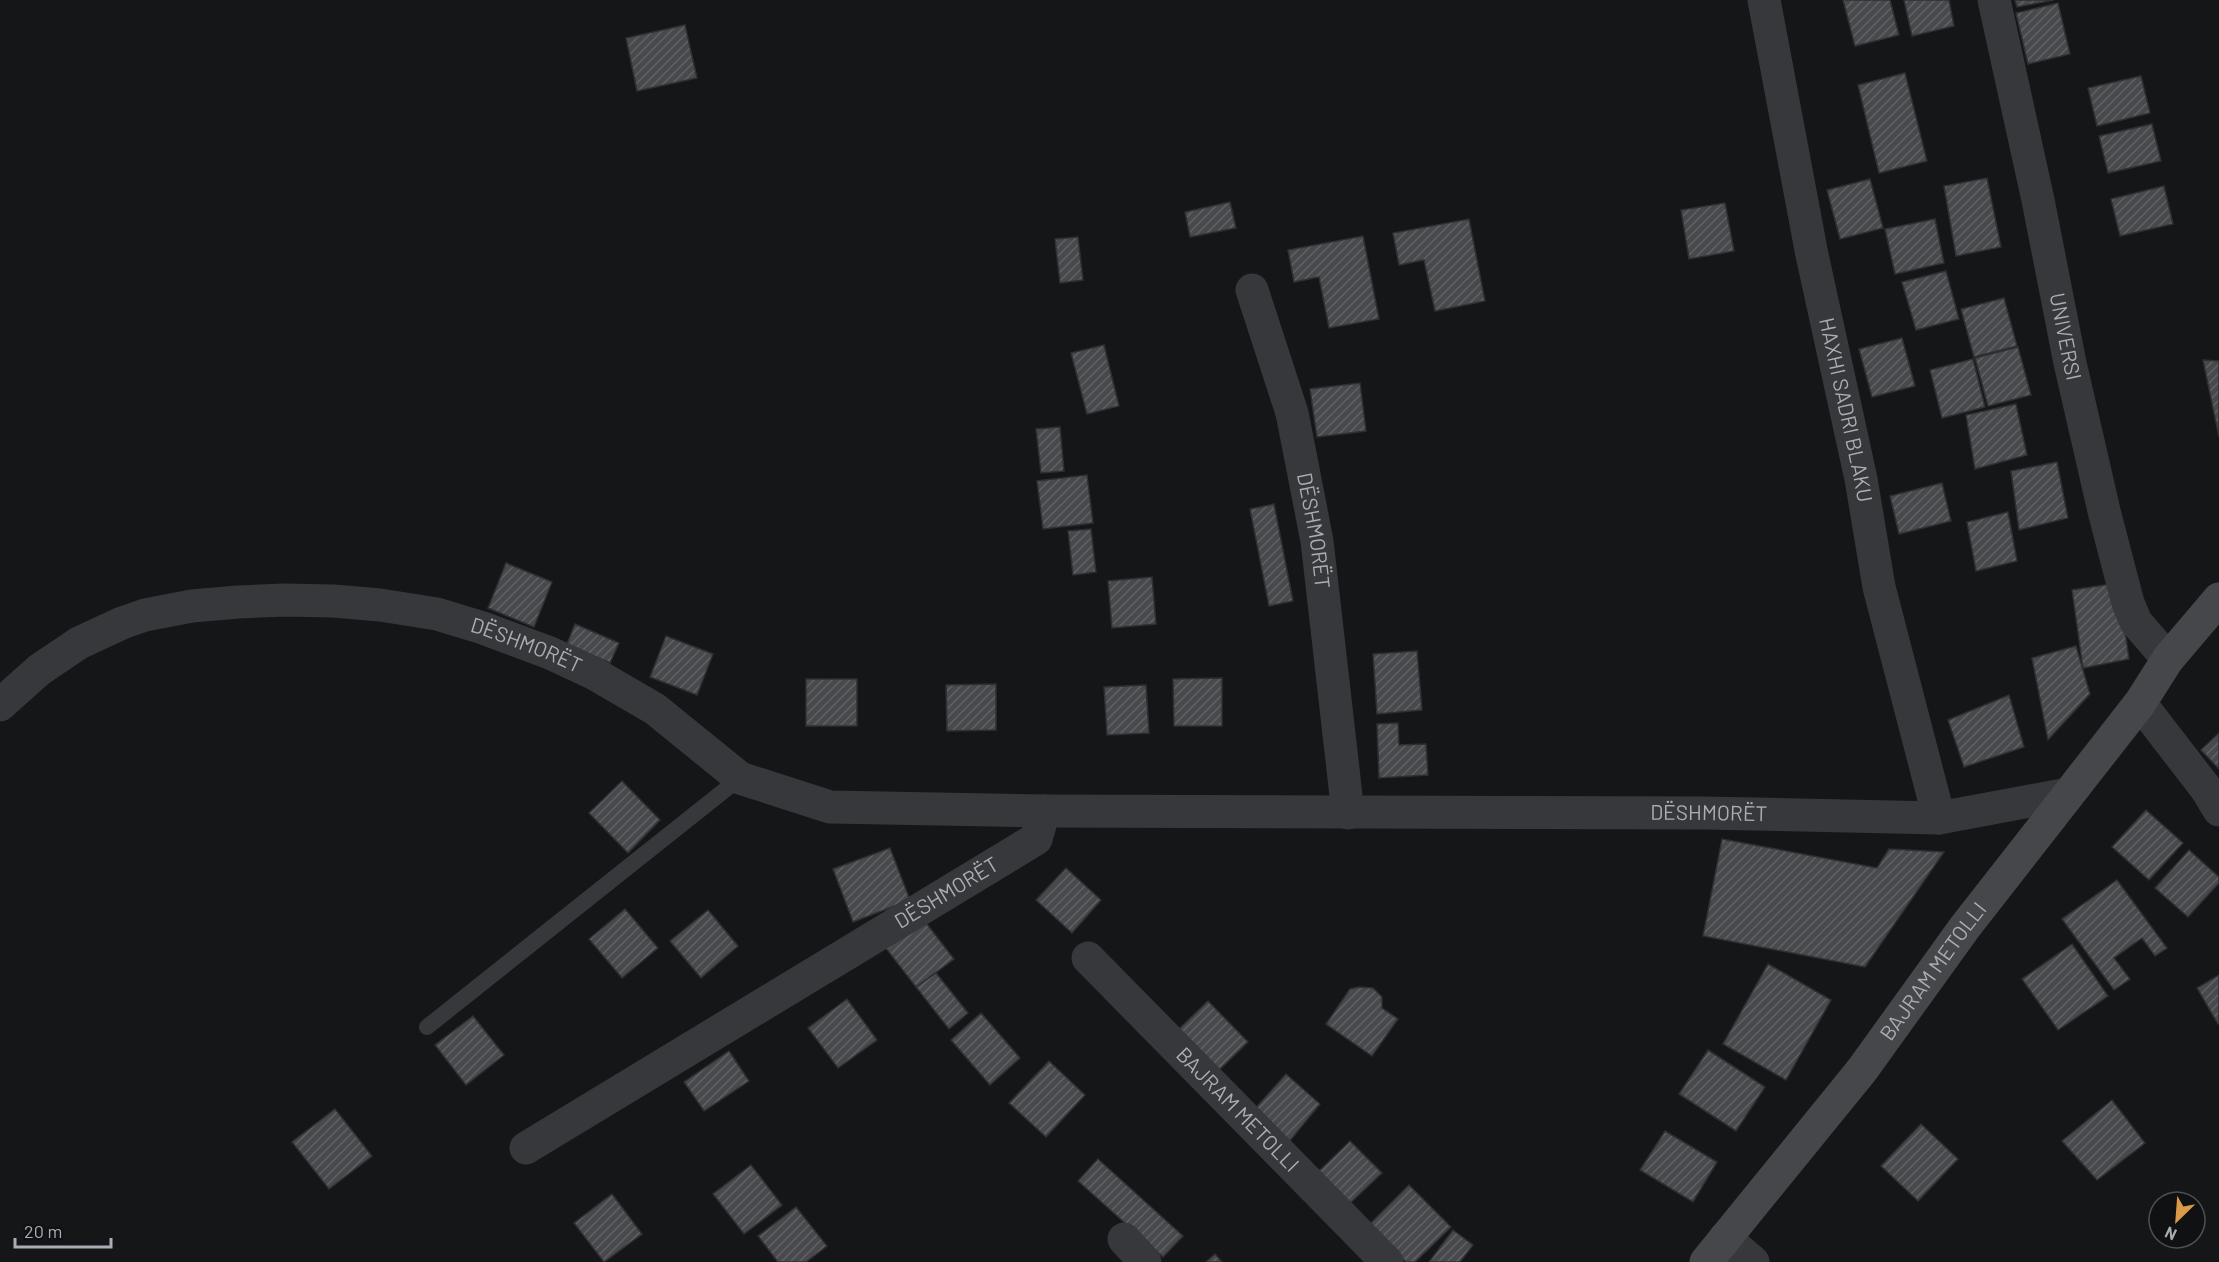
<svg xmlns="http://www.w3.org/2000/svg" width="2219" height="1262" font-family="Barlow,sans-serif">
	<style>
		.building { fill: url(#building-hatch); stroke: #303033; stroke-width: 1.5 }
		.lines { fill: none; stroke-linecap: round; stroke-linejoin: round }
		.service { stroke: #37383b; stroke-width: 16 }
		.minor { stroke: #37383b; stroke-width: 33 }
		.secondary { stroke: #45474b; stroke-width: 33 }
		.labels { text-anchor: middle; stroke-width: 4.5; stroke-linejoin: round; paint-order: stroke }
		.street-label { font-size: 21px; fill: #a9aeb5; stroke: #101112 }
	</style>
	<defs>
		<pattern id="building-hatch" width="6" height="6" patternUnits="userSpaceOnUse" patternTransform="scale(1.5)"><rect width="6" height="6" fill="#48494c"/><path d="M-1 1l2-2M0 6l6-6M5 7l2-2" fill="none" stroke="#606164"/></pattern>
	</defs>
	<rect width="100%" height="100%" fill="#151617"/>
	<g class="building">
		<path d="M1843,0H1890L1899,35L1855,46Z"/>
		<path d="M1904,0H1949L1954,26L1912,36Z"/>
		<path d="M2015,0H2054L2017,7Z"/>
		<path d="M2058,3L2070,54L2028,64L2016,13Z"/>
		<path d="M685,25L697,78L637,91L626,38Z"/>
		<path d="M1905,73L1927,161L1879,173L1858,85Z"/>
		<path d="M2141,76L2150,113L2097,126L2088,88Z"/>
		<path d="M2152,124L2161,161L2108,173L2099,136Z"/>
		<path d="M1987,178L2001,247L1956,256L1944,186Z"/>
		<path d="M1870,179L1883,228L1840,239L1827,190Z"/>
		<path d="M2164,186L2173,224L2120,236L2111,199Z"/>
		<path d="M1230,202L1236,228L1190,237L1185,212Z"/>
		<path d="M1725,203L1734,251L1689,259L1681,210Z"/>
		<path d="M1469,219L1485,301L1435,311L1424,260L1399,265L1393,233Z"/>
		<path d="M1935,219L1944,263L1895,274L1885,229Z"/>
		<path d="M1363,236L1379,319L1329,328L1319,277L1294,282L1288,250Z"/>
		<path d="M1078,237L1083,280L1060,283L1055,239Z"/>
		<path d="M1946,271L1959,319L1916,330L1902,282Z"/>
		<path d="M2004,298L2017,346L1974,357L1961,309Z"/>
		<path d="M1902,338L1915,386L1872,397L1859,349Z"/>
		<path d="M1104,345L1119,406L1087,414L1071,353Z"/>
		<path d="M2018,347L2031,395L1988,406L1975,358Z"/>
		<path d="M1973,359L1985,407L1942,418L1930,370Z"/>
		<path d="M2203,360L2219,361V437Z"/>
		<path d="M1360,383L1366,431L1317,437L1310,389Z"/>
		<path d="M2016,404L2027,455L1975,469L1966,415Z"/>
		<path d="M1060,427L1064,471L1041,473L1036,429Z"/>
		<path d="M2057,462L2068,518L2019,530L2011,471Z"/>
		<path d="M1087,475L1093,523L1043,529L1037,481Z"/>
		<path d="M1942,483L1951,521L1899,534L1890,496Z"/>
		<path d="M1274,504L1293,601L1269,606L1250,509Z"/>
		<path d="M2008,512L2017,561L1976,571L1967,522Z"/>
		<path d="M1091,529L1096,572L1073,575L1068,531Z"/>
		<path d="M506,563L552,582L534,627L488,608Z"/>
		<path d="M1152,577L1156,624L1112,628L1108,581Z"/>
		<path d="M2118,583L2129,659L2083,668L2072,590Z"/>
		<path d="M575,624L619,643L610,663L567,644Z"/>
		<path d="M666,636L713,654L697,695L650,677Z"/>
		<path d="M2076,646L2090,694L2048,740L2032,658Z"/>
		<path d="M1417,651L1422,710L1377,714L1373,654Z"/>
		<path d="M1222,678V726H1174L1173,679Z"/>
		<rect x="806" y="679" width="51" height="47"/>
		<path d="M996,684V730L947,731L946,685Z"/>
		<path d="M1146,685L1149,733L1107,735L1104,687Z"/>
		<path d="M2009,695L2024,747L1964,767L1948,720Z"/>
		<path d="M1398,723L1399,745L1426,744L1428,775L1379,778L1377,724Z"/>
		<path d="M2219,733V769L2201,750Z"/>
		<path d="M622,781L660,820L628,853L589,813Z"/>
		<path d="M2146,810L2183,843L2149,880L2112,847Z"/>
		<path d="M1722,839L1877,868L1889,849L1944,852L1865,967L1703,936Z"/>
		<path d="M890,848L910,900L853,922L833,869Z"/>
		<path d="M2189,850L2219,877V883L2188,917L2155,888Z"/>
		<path d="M1066,868L1101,900L1072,933L1036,900Z"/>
		<path d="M2117,880L2167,948L2155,956L2142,938L2114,958L2130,979L2114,990L2062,919Z"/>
		<path d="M625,909L658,948L622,978L589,939Z"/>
		<path d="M708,910L738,946L701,978L670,941Z"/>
		<path d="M923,919L954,959L916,987L885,947Z"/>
		<path d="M2072,944L2108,996L2058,1030L2022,979Z"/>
		<path d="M1768,964L1831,1000L1786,1080L1723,1044Z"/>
		<path d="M936,973L968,1013L949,1029L916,987Z"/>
		<path d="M2219,975V1023L2218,1024L2197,988Z"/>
		<path d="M1359,987L1373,988L1382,997V1008L1398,1019L1372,1056L1326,1024L1350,989Z"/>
		<path d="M847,999L877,1040L838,1068L808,1028Z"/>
		<path d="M1208,1001L1248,1042L1217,1072L1177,1031Z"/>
		<path d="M981,1013L1020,1058L990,1085L951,1040Z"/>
		<path d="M473,1016L504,1055L466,1085L435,1045Z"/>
		<path d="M1708,1050L1765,1087L1736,1131L1679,1094Z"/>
		<path d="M729,1051L749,1081L704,1111L684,1082Z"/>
		<path d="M1049,1061L1085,1095L1046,1137L1009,1103Z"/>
		<path d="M1286,1074L1320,1104L1288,1143L1253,1111Z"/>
		<path d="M2112,1100L2145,1143L2097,1180L2062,1141Z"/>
		<path d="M335,1109L372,1156L329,1189L292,1142Z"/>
		<path d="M1921,1124L1958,1159L1918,1201L1881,1166Z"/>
		<path d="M1665,1131L1717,1162L1693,1202L1640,1170Z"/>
		<path d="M1350,1141L1382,1173L1347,1206L1316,1174Z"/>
		<path d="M1098,1159L1183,1236L1163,1257L1078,1181Z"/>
		<path d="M751,1165L782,1205L744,1234L713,1194Z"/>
		<path d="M1409,1185L1451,1227L1415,1262H1406L1369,1225Z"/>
		<path d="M612,1194L642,1234L604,1262L574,1223Z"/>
		<path d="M796,1207L827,1246L806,1262H778L758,1236Z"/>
		<path d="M1453,1230L1473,1245L1460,1262H1429Z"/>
		<path d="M1215,1254L1222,1262H1206Z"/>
	</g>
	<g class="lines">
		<path class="service" d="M427,1027L740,778"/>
		<g class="minor">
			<path id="s1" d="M1764,0L1812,255L1861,479L1879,587L1939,818"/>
			<path id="s2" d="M1994,0L2038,200L2070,363L2105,515L2128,603L2136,622L2168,659"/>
			<path id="s3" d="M1252,290L1292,413L1317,541L1348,813"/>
			<path d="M2140,703L2207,790L2219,810"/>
			<path id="s4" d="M0,705L39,670L79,643L122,623L145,615L192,606L238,602L285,600L333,601L380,605L437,614L483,628L550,653L593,673L655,709L740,778L830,807L1044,811L1704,813L1939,818L2068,794"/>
			<path id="s5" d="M1088,958L1387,1262"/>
			<path id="s6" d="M526,1148L1036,839L1044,811"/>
			<path d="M1725,1238L1753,1262"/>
			<path d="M1124,1239L1145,1262"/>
		</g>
		<path class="secondary" id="s7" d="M1706,1262L1862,1070L1965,927L2140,703L2168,659L2219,599"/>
	</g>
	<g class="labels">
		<g class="street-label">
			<text dy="7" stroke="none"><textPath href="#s2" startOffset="344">UNIVERSI</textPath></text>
			<text dy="7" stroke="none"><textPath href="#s1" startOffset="418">HAXHI SADRI BLAKU</textPath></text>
			<text dy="7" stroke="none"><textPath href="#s3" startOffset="249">DËSHMORËT</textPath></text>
			<text dy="7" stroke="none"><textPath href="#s4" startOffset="561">DËSHMORËT</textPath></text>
			<text dy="7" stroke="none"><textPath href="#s4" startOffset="1788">DËSHMORËT</textPath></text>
			<text dy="7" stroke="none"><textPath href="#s6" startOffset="492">DËSHMORËT</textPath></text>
			<text dy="7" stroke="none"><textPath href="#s7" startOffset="369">BAJRAM METOLLI</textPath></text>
			<text dy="7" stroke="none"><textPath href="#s5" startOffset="213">BAJRAM METOLLI</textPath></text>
		</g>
	</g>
	<g transform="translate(2177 1220) rotate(205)"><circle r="28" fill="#101112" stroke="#4d5053" stroke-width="1.5"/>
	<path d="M0-4.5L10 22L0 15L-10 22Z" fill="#db9a49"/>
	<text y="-9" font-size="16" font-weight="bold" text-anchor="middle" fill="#a9aeb5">N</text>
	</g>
	<path d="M15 1238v9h96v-9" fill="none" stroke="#a9aeb5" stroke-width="3"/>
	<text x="24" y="1238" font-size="18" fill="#a9aeb5" stroke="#101112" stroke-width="4.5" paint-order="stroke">20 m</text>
</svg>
